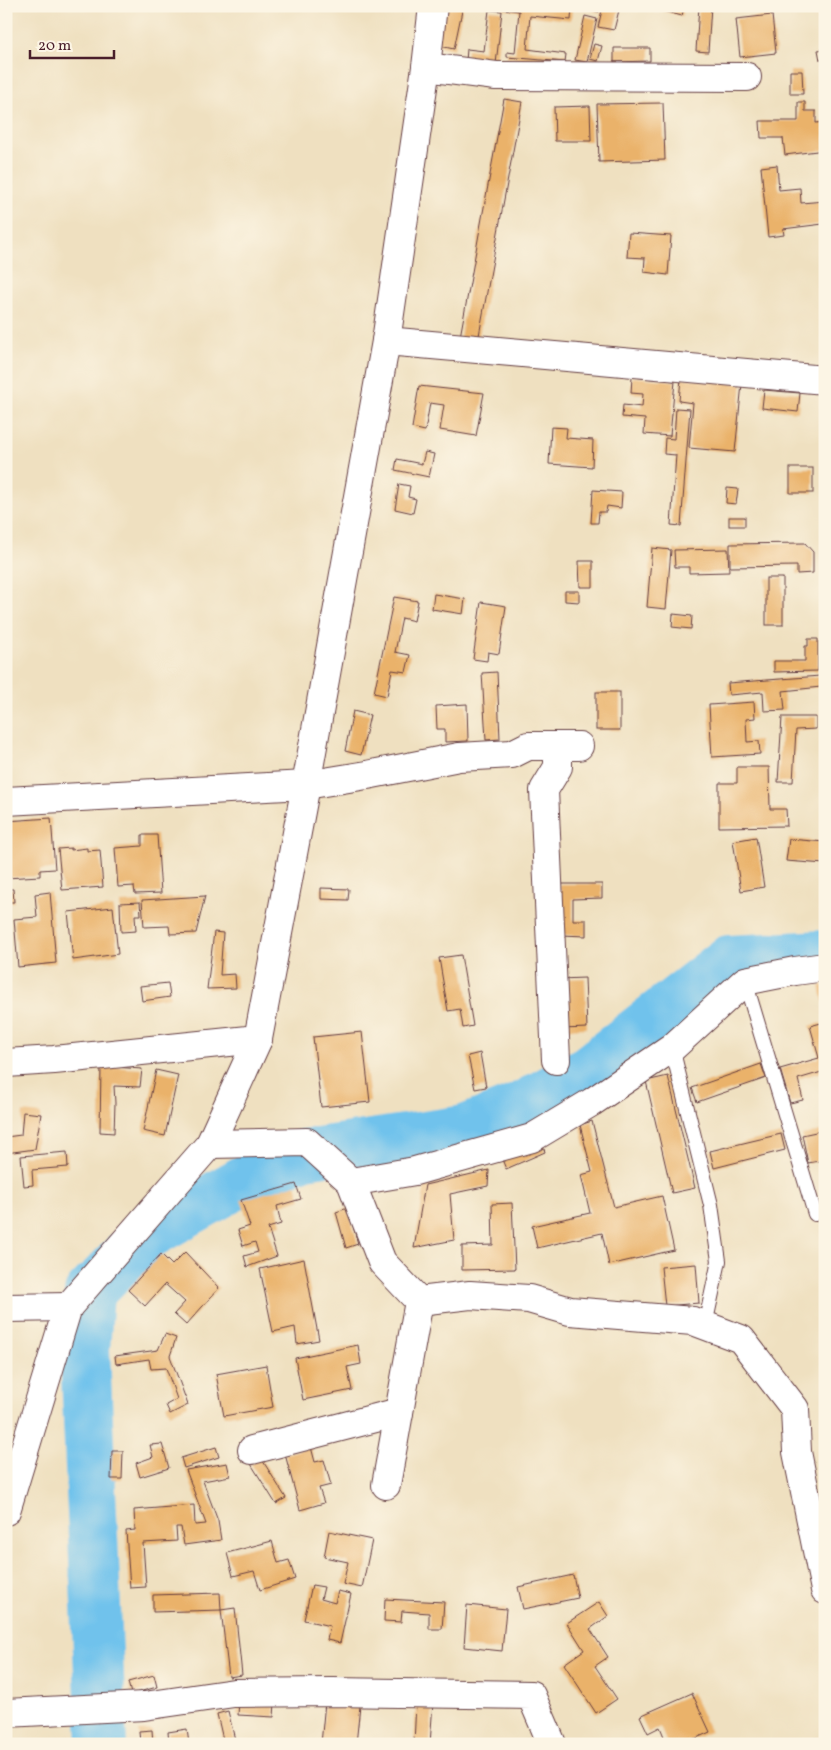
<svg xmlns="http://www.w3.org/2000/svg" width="831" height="1750" font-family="Vollkorn,serif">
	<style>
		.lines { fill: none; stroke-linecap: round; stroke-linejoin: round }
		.river { stroke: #70c2ec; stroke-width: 50 }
		.building { fill: #eab26b }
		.lane-casing { stroke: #633c41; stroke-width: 16 }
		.street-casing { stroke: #633c41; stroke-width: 30 }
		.lane { stroke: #fff; stroke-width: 14 }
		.street { stroke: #fff; stroke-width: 28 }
	</style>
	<rect width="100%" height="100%" fill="#fcf5e5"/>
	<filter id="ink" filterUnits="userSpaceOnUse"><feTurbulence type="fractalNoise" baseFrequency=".02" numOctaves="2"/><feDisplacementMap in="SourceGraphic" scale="10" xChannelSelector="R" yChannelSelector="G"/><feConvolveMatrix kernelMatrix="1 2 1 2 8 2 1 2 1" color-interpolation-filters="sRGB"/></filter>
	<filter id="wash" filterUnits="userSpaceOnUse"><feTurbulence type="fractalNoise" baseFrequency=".0096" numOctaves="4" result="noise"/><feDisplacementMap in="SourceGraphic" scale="20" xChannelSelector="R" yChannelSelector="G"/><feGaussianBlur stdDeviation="1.12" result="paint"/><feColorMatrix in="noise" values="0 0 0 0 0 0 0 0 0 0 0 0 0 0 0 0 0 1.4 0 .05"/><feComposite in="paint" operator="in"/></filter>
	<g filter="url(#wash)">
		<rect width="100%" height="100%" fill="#efe0c0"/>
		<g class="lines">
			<path class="river" d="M102,1744L85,1351L89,1293L145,1236L253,1175L305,1154L465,1130L517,1109L589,1069L729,960L825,955"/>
		</g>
		<g id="blocks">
			<g class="building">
				<path d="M443,6H463L454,49L435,45Z"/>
				<path d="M503,6L572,7L571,20L530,16L527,49L566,54L565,62L507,57V52L515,53L519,11L503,9Z"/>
				<path d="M579,6H600L599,12Z"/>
				<path d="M603,6H620L614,30L598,27Z"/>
				<path d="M664,6H684L682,16L663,11Z"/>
				<path d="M699,6H711L708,52L696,51Z"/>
				<path d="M489,10L502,11L496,64L466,61L467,49L484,51Z"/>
				<path d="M772,15L776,53L740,57L736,19Z"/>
				<path d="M585,16L597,19L587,62L575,60Z"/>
				<path d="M594,44L602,46L598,61L590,59Z"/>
				<path d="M614,48H650V61L614,62Z"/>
				<path d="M825,49V60H820L818,50Z"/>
				<path d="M790,71H802L803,94H790Z"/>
				<path d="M504,99L522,102L478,341L460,337Z"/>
				<path d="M798,102H805V111H816V123L825,122V150L785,155L783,138H761L760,121H798Z"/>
				<path d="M663,103L665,160L599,162L597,104Z"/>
				<path d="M590,106L591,141H555L554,107Z"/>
				<path d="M777,165L779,190L800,188L801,203L825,201V232H823V224L783,229L784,235L768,237L761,167Z"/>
				<path d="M629,233L671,236L668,275L644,272L645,258L627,257Z"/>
				<path d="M632,377L675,381L670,436L644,434L645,419L622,417L623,405L642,407L643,394L631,393Z"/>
				<path d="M681,378L742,384L735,452L689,448L693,403L679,401Z"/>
				<path d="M419,386L484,393L476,436L440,430L444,405L430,403L425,431L412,428Z"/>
				<path d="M764,390L800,393L798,412L762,408Z"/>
				<path d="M676,408L690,409L681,526L671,525L676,455L664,454L665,438L674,439Z"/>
				<path d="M551,427L567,428L566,438L593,440L592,467L549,464Z"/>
				<path d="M425,452L434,454L429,477L395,470L397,459L422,464Z"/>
				<rect x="790" y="468" width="23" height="25"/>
				<path d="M399,484L410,486L408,497L416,499L413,513L395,509Z"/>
				<path d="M727,488L738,489L736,504L726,503Z"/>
				<path d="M593,490L622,492L621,508L607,506L606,512H599L598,523H591Z"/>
				<rect x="729" y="517" width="16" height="9"/>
				<path d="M805,543L813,552V573L797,574V566L730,567V544Z"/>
				<path d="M652,548L671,550L666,609L647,607Z"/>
				<path d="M728,549L729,572L689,573V567H675L674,550Z"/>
				<path d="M579,561H593V587H580Z"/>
				<rect x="766" y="578" width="17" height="47"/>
				<path d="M565,591H579V602L565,601Z"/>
				<path d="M434,594L465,599L463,614L432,609Z"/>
				<path d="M394,597L418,601L414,621L402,618L395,652L410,655L406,672L392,670L387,696L374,693Z"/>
				<path d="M481,602L506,606L499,654L488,652L487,661L473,659Z"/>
				<path d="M673,614L692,616L691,629L672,627Z"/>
				<path d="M808,639H818V671L774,672V661H805V646H808Z"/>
				<path d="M497,672L500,739L486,740L482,673Z"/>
				<path d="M820,676L821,687L783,691L785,710L764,711L763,692L729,695L728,683Z"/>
				<rect x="596" y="692" width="24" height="38"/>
				<path d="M754,702L755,718L746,719L747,742L759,741L760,754L712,757L709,705Z"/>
				<path d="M467,704L468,741L445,742V729H437L436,706Z"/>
				<path d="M353,711L370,715L361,755L345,751Z"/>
				<path d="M782,717H816V729L796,730L793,782H778Z"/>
				<path d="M737,767H769L770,809H786L787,826L719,827V783H737Z"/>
				<path d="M51,818L55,869L40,870V876L6,878V821Z"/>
				<path d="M142,835H157L161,893L135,894L134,886L118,887L115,848L142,846Z"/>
				<path d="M756,837L764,887L741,891L733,841Z"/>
				<path d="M789,839L825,842V864L786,861Z"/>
				<path d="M71,848V850L87,848V851L100,850L103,887L62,890L58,849Z"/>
				<path d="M560,884H602V898L573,899V920H586V936L561,935Z"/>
				<path d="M321,888L349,889L348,900L321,899Z"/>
				<path d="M6,889H13L14,902H7Z"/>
				<path d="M50,892L56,963L18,967L14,919L37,917L35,894Z"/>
				<path d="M205,896L196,933L170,934L169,926L144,927L142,900Z"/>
				<path d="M140,902L141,915H135L136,931L121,932L120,903Z"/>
				<path d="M113,907L118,954L73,960L68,912Z"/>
				<path d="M214,932L223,933L220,975L235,974L236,988L207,989Z"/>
				<path d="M461,955L473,1026L463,1028L460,1009L448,1011L439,958Z"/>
				<path d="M585,978L587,1028L562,1029L559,979Z"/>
				<path d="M168,983L170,997L142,1001L140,986Z"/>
				<path d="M825,985V1004H824L820,986Z"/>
				<path d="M821,1023L825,1034V1071L798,1079L803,1100L790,1103L780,1069L819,1058L810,1026Z"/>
				<path d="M362,1032L370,1102L321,1107L313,1037Z"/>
				<path d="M480,1053L486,1087L475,1089L468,1056Z"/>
				<path d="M761,1064L766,1078L697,1102L692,1088Z"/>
				<path d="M101,1066L142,1069L140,1087L114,1086L115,1103L114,1133L100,1132Z"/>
				<path d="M156,1070L178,1075L165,1136L143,1131Z"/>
				<path d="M668,1076L695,1188L672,1193L646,1081Z"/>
				<path d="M23,1112L41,1114L35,1149L6,1153V1137L21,1135Z"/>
				<path d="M592,1121L614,1207L662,1196L674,1250L609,1265L602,1233L537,1248L532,1226L590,1213L581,1175L592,1172L580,1125Z"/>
				<path d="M825,1130V1160L808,1163L802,1135Z"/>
				<path d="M781,1134L785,1150L714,1168L710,1151Z"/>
				<path d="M541,1140L545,1152L506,1169L501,1157Z"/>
				<path d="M67,1152L68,1167L32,1170L33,1185L24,1186L21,1156Z"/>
				<path d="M489,1170L488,1186L450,1194L454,1240L414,1248L425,1185Z"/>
				<path d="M296,1184L301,1199L277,1206L281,1224L268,1228L277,1256L247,1267L244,1256L258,1252L255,1242L243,1246L238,1230L250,1226L241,1200Z"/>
				<path d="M512,1203L515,1269L462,1270V1246L493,1245L492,1204Z"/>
				<path d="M348,1208L358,1244L346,1248L336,1212Z"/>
				<path d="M185,1252L219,1288L186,1325L174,1314L185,1302L165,1284L145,1306L128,1290L161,1254L172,1265Z"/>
				<path d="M304,1259L319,1340L297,1344L295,1327L273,1332L260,1269Z"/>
				<path d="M696,1264L699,1303L665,1306L661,1267Z"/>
				<path d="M165,1334L176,1338L170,1356L188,1405L170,1414L166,1405L177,1399L166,1368L151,1369L149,1359L116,1364L115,1356L158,1350Z"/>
				<path d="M358,1345L361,1364L347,1367L352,1390L303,1400L295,1358Z"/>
				<path d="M266,1365L273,1407L224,1416L216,1374Z"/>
				<path d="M162,1444L169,1468L140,1477L136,1463L153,1457L150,1445Z"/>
				<path d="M216,1447L219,1457L184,1468L181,1458Z"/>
				<path d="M311,1447L315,1462L324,1460L331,1485L319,1488L324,1503L300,1510L285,1454Z"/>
				<path d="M112,1451H123L122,1479H111Z"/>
				<path d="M261,1458L286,1498L276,1504L251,1464Z"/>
				<path d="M227,1463L230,1476L203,1481L218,1521L221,1540L184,1545L181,1527H176L177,1541L143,1543L146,1587L130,1588L126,1531L135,1530L134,1510L194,1505L195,1525L206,1524L186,1470Z"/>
				<path d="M329,1531L372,1540L362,1588L343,1584L348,1562L324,1557Z"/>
				<path d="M272,1541L278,1563L289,1560L295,1579L260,1590L254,1571L233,1576L227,1553Z"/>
				<path d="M573,1575L578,1598L523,1609L518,1587Z"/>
				<path d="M312,1585L324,1587L321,1599L335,1603L338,1591L351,1594L340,1643L327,1640L330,1626L304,1620Z"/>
				<path d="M220,1593L221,1610L153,1612V1595Z"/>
				<path d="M385,1599L444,1602L442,1629H429V1613L402,1611L401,1622L384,1621Z"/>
				<path d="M599,1602L608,1616L590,1629L608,1657L595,1666L617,1699L596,1713L564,1664L584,1650L567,1623Z"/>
				<path d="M467,1605L506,1609L502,1651L464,1647Z"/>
				<path d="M235,1608L242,1675L229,1677L221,1610Z"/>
				<path d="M154,1675L157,1687L131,1694L128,1682Z"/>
				<path d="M692,1693L710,1732L683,1744H667L660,1727L648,1733L640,1716Z"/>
				<path d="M239,1701L275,1703L274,1717L238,1715Z"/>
				<path d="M325,1702L360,1706L356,1744H321Z"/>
				<path d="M416,1702L433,1703L430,1744H414Z"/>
				<path d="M228,1711L236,1744H224L217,1714Z"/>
				<path d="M187,1729L189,1744H169L168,1732Z"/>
				<path d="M152,1730L153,1744H140L139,1731Z"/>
			</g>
		</g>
	</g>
	<g filter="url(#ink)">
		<use href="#blocks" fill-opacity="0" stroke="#633c41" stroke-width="1"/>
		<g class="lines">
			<defs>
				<g id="lane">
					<path d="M745,981L815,1214"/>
					<path d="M672,1048L711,1205L719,1261L705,1325"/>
				</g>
				<g id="street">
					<path d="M426,67L496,76L747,77"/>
					<path d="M386,341L825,380"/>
					<path d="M6,801L306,785L367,775L459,757L512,754L528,746H579"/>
					<path d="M556,1060L544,790L558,767V746"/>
					<path d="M6,1063L54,1060L258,1039"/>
					<path d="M210,1144L307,1142L351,1182L382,1262L419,1301L470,1295L529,1299L570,1311L693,1321L741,1339L795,1409L797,1452L825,1590"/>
					<path d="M351,1182L415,1171L532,1138L592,1102L672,1048L745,981L795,971L825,967"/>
					<path d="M6,1308L68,1307"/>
					<path d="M252,1450L399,1412"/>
					<path d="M386,1485L419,1301"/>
					<path d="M6,1511L68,1307L210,1144L258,1039L306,785L386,341L426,67L433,6"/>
					<path d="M6,1713L144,1706L234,1693L332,1692L531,1695L552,1744"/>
				</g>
			</defs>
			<use href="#lane" class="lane-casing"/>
			<use href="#street" class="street-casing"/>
			<use href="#lane" class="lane"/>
			<use href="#street" class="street"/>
		</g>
	</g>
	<rect width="831" height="1750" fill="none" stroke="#fcf5e5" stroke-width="25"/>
	<path d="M30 50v8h84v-8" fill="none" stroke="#4a1f2b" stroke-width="2.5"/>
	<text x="38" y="50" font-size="15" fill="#4a1f2b" stroke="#fcf5e5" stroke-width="4" paint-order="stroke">20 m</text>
</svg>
